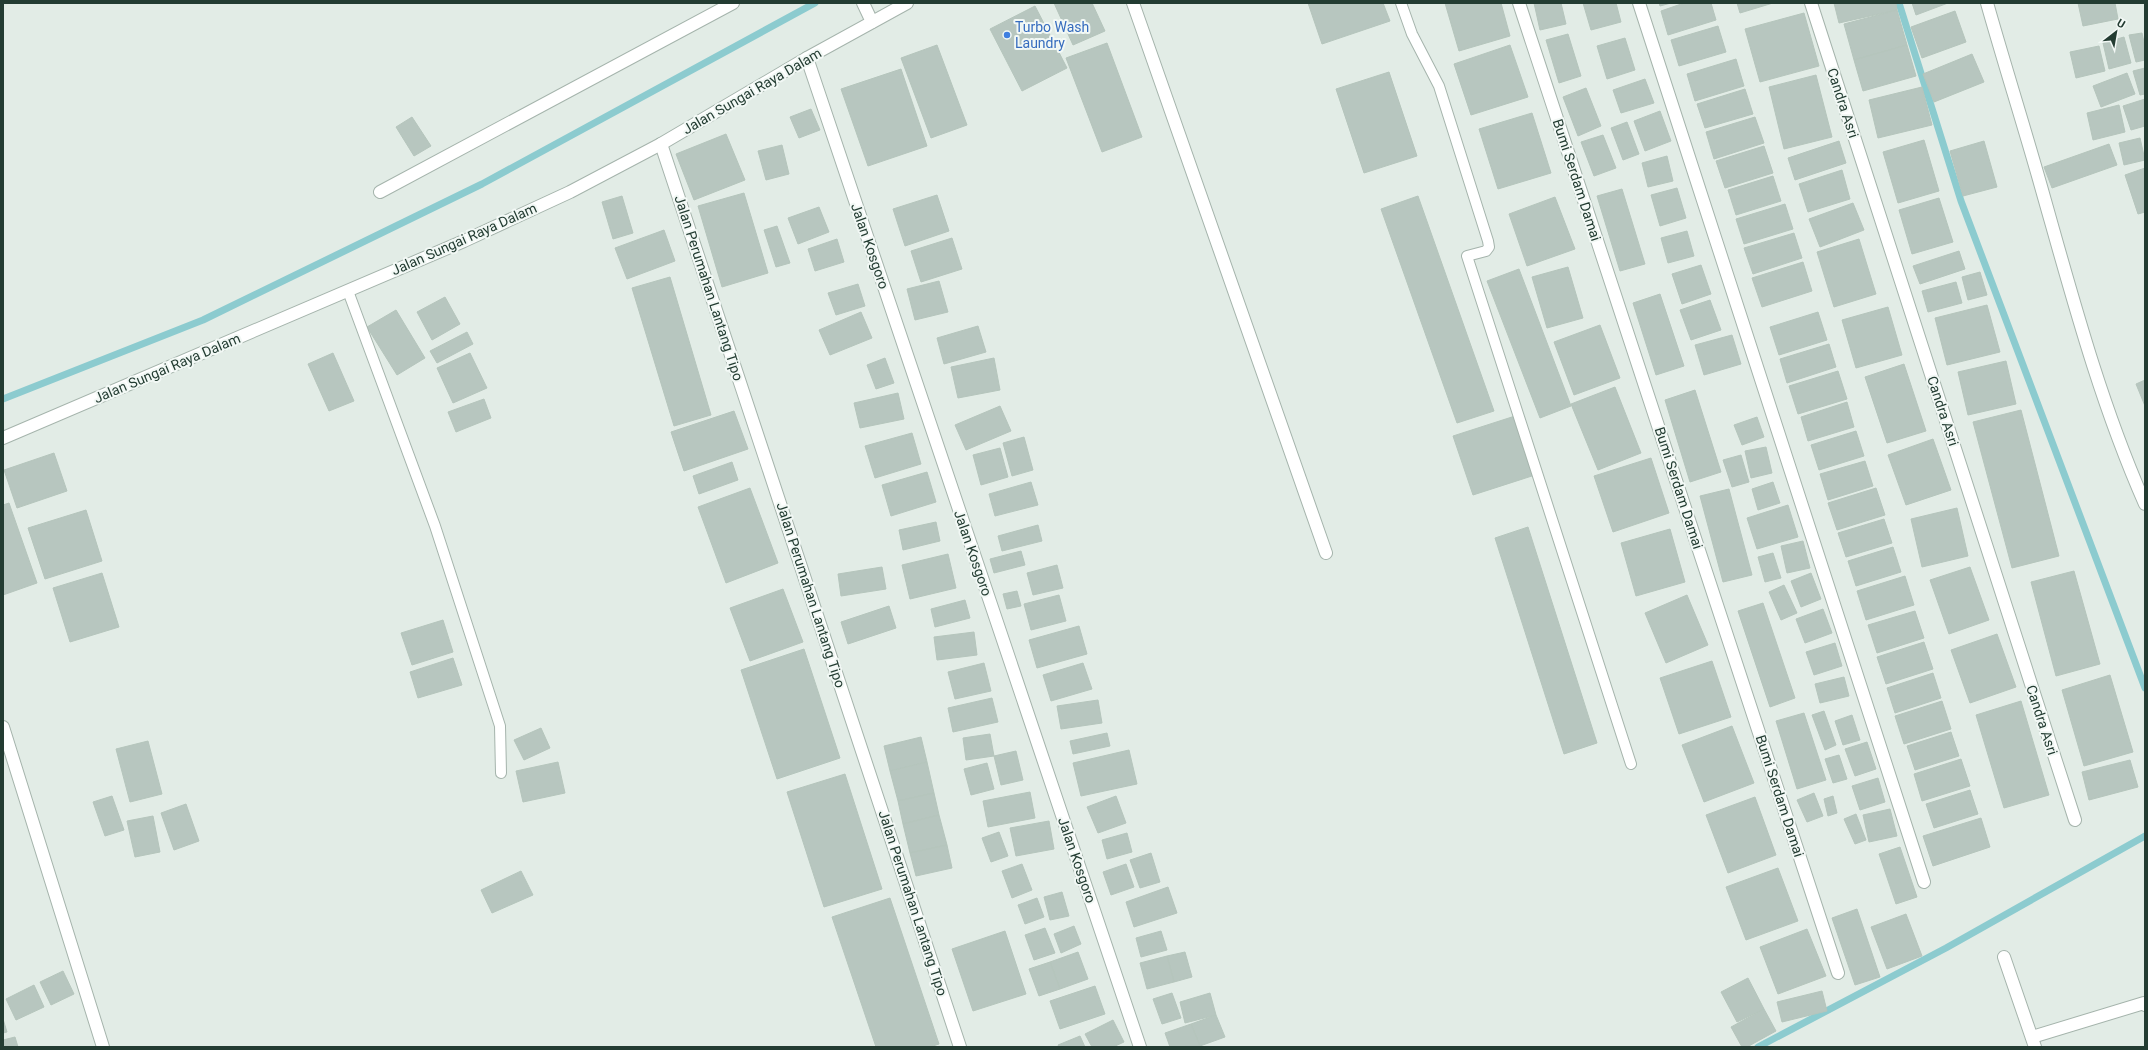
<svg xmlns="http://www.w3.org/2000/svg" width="2148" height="1050" font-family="Roboto,sans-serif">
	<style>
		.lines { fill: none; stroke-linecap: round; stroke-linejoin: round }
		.stream { stroke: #8ccbcf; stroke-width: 7 }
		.building { fill: #b7c6bf; stroke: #b5c5bc }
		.service-casing { stroke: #a5b4ac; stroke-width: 12 }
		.minor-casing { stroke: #a5b4ac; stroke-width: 14 }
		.service { stroke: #fff; stroke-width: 10 }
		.minor { stroke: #fff; stroke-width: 12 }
		.shop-dot { fill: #3f7fe0; stroke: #f2f8f5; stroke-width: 1.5 }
		.labels { text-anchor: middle; stroke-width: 4; stroke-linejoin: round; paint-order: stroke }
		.shop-label { font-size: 14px; fill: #366cbe; stroke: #f2f8f5; text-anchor: start }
		.street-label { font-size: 14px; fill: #233c32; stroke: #f2f8f5 }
	</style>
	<rect width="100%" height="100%" fill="#e2ece6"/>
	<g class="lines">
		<g class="stream">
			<path d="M1899,3L1961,201L2145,688"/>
			<path d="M3,399L203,320L482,184L815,3"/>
			<path d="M1758,1047L1946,948L2145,836"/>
		</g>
	</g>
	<g class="building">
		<path d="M1054,3H1092L1105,31L1073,45Z"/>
		<path d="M1308,3H1383L1390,21L1322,44Z"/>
		<path d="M1445,3H1501L1510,36L1459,51Z"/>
		<path d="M1534,3H1561L1566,24L1540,30Z"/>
		<path d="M1583,3H1616L1621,22L1591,30Z"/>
		<path d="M1659,3H1671L1660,6Z"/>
		<path d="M1684,3H1711L1716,20L1668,35L1661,11Z"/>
		<path d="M1737,3H1773L1740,13Z"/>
		<path d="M1834,3H1896L1897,10L1839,23Z"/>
		<path d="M1912,3H1948L1916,15Z"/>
		<path d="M2078,3H2115L2118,19L2083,26Z"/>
		<path d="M1035,6L1067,68L1022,91L990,29Z"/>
		<path d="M1897,10L1907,45L1854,60L1844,24Z"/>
		<path d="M1955,11L1966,42L1922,58L1911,27Z"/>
		<path d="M1804,13L1819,66L1760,82L1745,29Z"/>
		<path d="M1718,26L1726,52L1679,66L1671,40Z"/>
		<path d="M2142,33L2145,47V60L2136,62L2129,35Z"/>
		<path d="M1568,34L1581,76L1559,83L1546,40Z"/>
		<path d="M2124,37L2131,63L2109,69L2103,43Z"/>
		<path d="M1625,38L1635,70L1607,79L1597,46Z"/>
		<path d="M1107,43L1142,137L1102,152L1066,58Z"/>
		<path d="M937,45L967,125L931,138L901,58Z"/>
		<path d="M1510,45L1528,97L1471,115L1454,64Z"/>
		<path d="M1907,45L1916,76L1863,91L1854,60Z"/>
		<path d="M2099,46L2105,71L2076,78L2070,52Z"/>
		<path d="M1972,54L1984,82L1934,102L1923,74Z"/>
		<path d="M1736,59L1744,86L1695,101L1687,74Z"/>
		<path d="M2145,68V94L2140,95L2133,71Z"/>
		<path d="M901,69L927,146L868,166L841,89Z"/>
		<path d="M1389,72L1417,156L1364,173L1336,89Z"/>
		<path d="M2127,73L2135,94L2101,107L2093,86Z"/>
		<path d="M1816,75L1832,137L1784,149L1769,87Z"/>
		<path d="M1645,79L1654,103L1621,113L1613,90Z"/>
		<path d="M1922,87L1932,125L1878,138L1869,100Z"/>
		<path d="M1586,88L1601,126L1578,136L1563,97Z"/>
		<path d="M1745,89L1753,114L1705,128L1697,104Z"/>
		<path d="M2145,99V126L2131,130L2123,106Z"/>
		<path d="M2119,105L2125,132L2093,140L2087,113Z"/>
		<path d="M811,109L820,130L799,138L790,117Z"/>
		<path d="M1660,111L1671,141L1645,151L1634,121Z"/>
		<path d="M1532,113L1551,173L1498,189L1479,129Z"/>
		<path d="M412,117L431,146L414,156L396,127Z"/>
		<path d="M1755,117L1764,143L1714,159L1706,132Z"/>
		<path d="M1627,122L1639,154L1623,160L1611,128Z"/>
		<path d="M726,134L745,180L694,200L676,154Z"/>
		<path d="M1603,135L1616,168L1594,176L1581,142Z"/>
		<path d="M2140,138L2145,160L2124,165L2119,143Z"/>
		<path d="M1924,140L1939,191L1898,203L1883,152Z"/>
		<path d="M1839,141L1846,163L1795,180L1788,158Z"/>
		<path d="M1984,141L1997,187L1963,196L1950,151Z"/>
		<path d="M2109,144L2117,165L2052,188L2044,167Z"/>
		<path d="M782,145L789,174L766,180L758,151Z"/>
		<path d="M1764,146L1773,173L1725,188L1716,161Z"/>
		<path d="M1667,156L1673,181L1648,187L1642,163Z"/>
		<path d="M2145,168V212L2138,214L2125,175Z"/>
		<path d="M1842,170L1850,199L1808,212L1799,184Z"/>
		<path d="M1773,176L1781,201L1736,215L1728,190Z"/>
		<path d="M1677,188L1686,218L1660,226L1651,195Z"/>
		<path d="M1622,189L1645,264L1620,271L1597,196Z"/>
		<path d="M744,193L768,273L722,287L698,206Z"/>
		<path d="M937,195L949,231L905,246L893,209Z"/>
		<path d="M622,196L633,233L613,239L602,202Z"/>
		<path d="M1418,196L1494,411L1457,423L1381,209Z"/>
		<path d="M1555,197L1575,249L1527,266L1509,214Z"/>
		<path d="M1939,198L1953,242L1912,254L1899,210Z"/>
		<path d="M1853,203L1864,230L1820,247L1809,219Z"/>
		<path d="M1785,204L1793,229L1744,244L1736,219Z"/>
		<path d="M819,207L829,232L798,244L788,218Z"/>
		<path d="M777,226L790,263L776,267L764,230Z"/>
		<path d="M664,230L675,261L627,279L615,248Z"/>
		<path d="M1687,231L1694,256L1668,263L1661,238Z"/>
		<path d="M1794,233L1802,258L1753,274L1744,248Z"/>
		<path d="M952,238L962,269L921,282L911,251Z"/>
		<path d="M837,239L844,262L815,271L808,249Z"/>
		<path d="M1859,239L1876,294L1834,307L1817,252Z"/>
		<path d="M1959,251L1965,269L1920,284L1913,266Z"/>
		<path d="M1803,262L1812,291L1762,307L1752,278Z"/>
		<path d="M1701,265L1711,294L1682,304L1672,274Z"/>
		<path d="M1568,267L1583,318L1547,328L1532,277Z"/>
		<path d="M1519,269L1571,406L1540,418L1487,281Z"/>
		<path d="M1980,272L1987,295L1968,300L1962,277Z"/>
		<path d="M670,277L711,415L674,426L632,288Z"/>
		<path d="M939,281L948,312L915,320L907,289Z"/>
		<path d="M1956,282L1962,303L1928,312L1922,291Z"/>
		<path d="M858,284L865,306L836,315L828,293Z"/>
		<path d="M1660,294L1684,366L1656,375L1633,303Z"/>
		<path d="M445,297L460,324L432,340L417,312Z"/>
		<path d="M1710,300L1721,330L1691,340L1680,310Z"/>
		<path d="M1987,305L2000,352L1947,365L1935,318Z"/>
		<path d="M1888,307L1902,355L1856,368L1842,320Z"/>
		<path d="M396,310L425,358L397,375L367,327Z"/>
		<path d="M861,312L872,338L830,355L819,330Z"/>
		<path d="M1818,312L1827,340L1779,355L1770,327Z"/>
		<path d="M1600,325L1620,378L1574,395L1554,342Z"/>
		<path d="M978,326L986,352L944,364L937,338Z"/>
		<path d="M467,332L473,344L437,363L430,351Z"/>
		<path d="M1732,335L1741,364L1704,375L1695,345Z"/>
		<path d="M1829,344L1836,367L1787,383L1780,359Z"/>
		<path d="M333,353L354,401L329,411L308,364Z"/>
		<path d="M470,353L487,388L453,403L437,368Z"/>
		<path d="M885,358L894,383L876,389L867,365Z"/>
		<path d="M994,358L1000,390L958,398L951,367Z"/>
		<path d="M2006,361L2016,404L1968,415L1958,372Z"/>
		<path d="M1904,364L1926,431L1887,443L1865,377Z"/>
		<path d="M1838,371L1847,399L1798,414L1789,386Z"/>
		<path d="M2145,380V406L2136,384Z"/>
		<path d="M1615,387L1641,453L1598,470L1571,404Z"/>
		<path d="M1695,390L1721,472L1690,482L1665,400Z"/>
		<path d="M898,393L904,419L860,428L854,403Z"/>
		<path d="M484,399L491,418L456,432L448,412Z"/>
		<path d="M1847,402L1854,427L1808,441L1801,417Z"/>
		<path d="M1000,406L1011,431L966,450L955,425Z"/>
		<path d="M2021,410L2059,556L2012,568L1973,422Z"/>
		<path d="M734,411L748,449L684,471L671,432Z"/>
		<path d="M1515,416L1535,475L1473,495L1453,436Z"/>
		<path d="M1757,417L1764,437L1742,445L1734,425Z"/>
		<path d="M1856,431L1864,456L1819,470L1811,445Z"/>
		<path d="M912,433L921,464L875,478L865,446Z"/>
		<path d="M1024,437L1033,470L1012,476L1003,443Z"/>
		<path d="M1933,439L1951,490L1906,505L1888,455Z"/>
		<path d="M1766,447L1772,473L1751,478L1745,451Z"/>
		<path d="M1000,448L1008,477L981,485L973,455Z"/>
		<path d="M54,453L67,491L17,508L4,470Z"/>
		<path d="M1741,455L1749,482L1732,487L1723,460Z"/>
		<path d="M1651,458L1669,513L1613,532L1594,476Z"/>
		<path d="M1865,461L1873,486L1828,500L1820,474Z"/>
		<path d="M732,462L738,480L699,494L693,476Z"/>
		<path d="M927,472L936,502L891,516L882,485Z"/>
		<path d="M1031,482L1038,505L995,516L989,494Z"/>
		<path d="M1773,482L1780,503L1758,510L1752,489Z"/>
		<path d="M750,488L778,563L726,583L698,507Z"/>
		<path d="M1876,488L1885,515L1837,530L1828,503Z"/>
		<path d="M1729,489L1752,575L1723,582L1700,496Z"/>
		<path d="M9,503L37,583L3,595V505Z"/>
		<path d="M1788,505L1798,537L1757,549L1747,518Z"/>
		<path d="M1957,508L1968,556L1922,567L1911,519Z"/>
		<path d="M86,510L102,561L45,579L28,528Z"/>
		<path d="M1884,519L1892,543L1846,557L1838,533Z"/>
		<path d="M936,522L940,541L903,550L899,530Z"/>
		<path d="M1038,525L1042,541L1002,551L998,536Z"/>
		<path d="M1528,527L1597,743L1564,754L1495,538Z"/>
		<path d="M1670,529L1685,582L1636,596L1621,543Z"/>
		<path d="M1803,541L1810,568L1787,573L1781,546Z"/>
		<path d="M1893,547L1901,572L1856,586L1848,561Z"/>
		<path d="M1021,551L1025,565L994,573L990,559Z"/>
		<path d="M1773,553L1781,578L1765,582L1758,557Z"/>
		<path d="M948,554L956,588L910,599L902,565Z"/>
		<path d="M1057,565L1063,588L1033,595L1027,573Z"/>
		<path d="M882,567L886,589L841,596L838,574Z"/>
		<path d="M1970,567L1989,620L1949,634L1930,580Z"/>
		<path d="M2074,571L2100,664L2056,676L2031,582Z"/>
		<path d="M102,573L119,627L70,642L53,588Z"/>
		<path d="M1811,573L1821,599L1801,607L1791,581Z"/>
		<path d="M1905,576L1914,605L1866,620L1857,591Z"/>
		<path d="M1784,585L1797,613L1781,620L1769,592Z"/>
		<path d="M783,589L803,642L750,661L730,608Z"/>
		<path d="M1017,591L1021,606L1007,609L1003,594Z"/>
		<path d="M1059,595L1066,621L1031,630L1024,604Z"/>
		<path d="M1687,595L1708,645L1666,663L1645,613Z"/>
		<path d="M965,600L970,618L935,627L931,609Z"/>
		<path d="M1763,603L1795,698L1770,707L1738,611Z"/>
		<path d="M889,606L896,628L848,644L841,622Z"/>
		<path d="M1823,609L1832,633L1805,643L1796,619Z"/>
		<path d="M1915,611L1924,638L1877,653L1868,625Z"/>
		<path d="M443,620L453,652L412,665L401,633Z"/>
		<path d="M1079,626L1087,654L1037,668L1029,640Z"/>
		<path d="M974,632L977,655L937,660L934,637Z"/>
		<path d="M1997,634L2016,687L1970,703L1951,650Z"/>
		<path d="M1924,642L1933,669L1886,684L1877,657Z"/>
		<path d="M1835,643L1842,666L1814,675L1806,652Z"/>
		<path d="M804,649L840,758L777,779L741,670Z"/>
		<path d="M453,658L462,685L418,698L410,672Z"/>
		<path d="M1712,661L1731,717L1679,734L1660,678Z"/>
		<path d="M984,663L991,691L955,699L948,672Z"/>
		<path d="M1083,663L1092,689L1051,701L1043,675Z"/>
		<path d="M1933,673L1941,698L1895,713L1887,688Z"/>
		<path d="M2110,675L2133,752L2084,766L2062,690Z"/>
		<path d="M1844,677L1849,696L1820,703L1815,684Z"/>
		<path d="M992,698L998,722L953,732L948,708Z"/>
		<path d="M1098,700L1102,723L1061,729L1057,706Z"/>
		<path d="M1942,701L1951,729L1904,744L1895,716Z"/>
		<path d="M2021,701L2049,795L2004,808L1976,715Z"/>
		<path d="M1824,711L1836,745L1825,750L1812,715Z"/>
		<path d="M1804,713L1826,780L1797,789L1776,721Z"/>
		<path d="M1852,715L1860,740L1843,745L1835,721Z"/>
		<path d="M1732,726L1754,783L1704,802L1682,745Z"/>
		<path d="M541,728L550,748L524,760L514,740Z"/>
		<path d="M1951,732L1959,756L1915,770L1907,746Z"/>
		<path d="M1107,733L1110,746L1073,754L1070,741Z"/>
		<path d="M990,734L994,756L966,760L963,738Z"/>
		<path d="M921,737L927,762L890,771L884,746Z"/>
		<path d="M148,741L162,794L130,802L116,749Z"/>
		<path d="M1867,742L1876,769L1855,776L1845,749Z"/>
		<path d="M1129,750L1137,784L1081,796L1073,763Z"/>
		<path d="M1016,751L1023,780L1001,785L994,756Z"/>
		<path d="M1839,755L1847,779L1833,783L1825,759Z"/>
		<path d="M1961,759L1970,786L1922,801L1914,774Z"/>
		<path d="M2130,760L2138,787L2089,800L2082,772Z"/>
		<path d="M558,762L565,793L523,802L516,771Z"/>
		<path d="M927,762L934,793L898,801L890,771Z"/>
		<path d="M987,763L994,789L971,795L964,769Z"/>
		<path d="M845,774L882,889L824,907L787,792Z"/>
		<path d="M1878,778L1885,802L1860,810L1852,786Z"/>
		<path d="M1970,790L1978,814L1934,828L1926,804Z"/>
		<path d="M1030,792L1035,818L988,827L983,801Z"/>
		<path d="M934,793L939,815L903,824L898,801Z"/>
		<path d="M1814,793L1823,816L1807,822L1797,800Z"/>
		<path d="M112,796L124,830L105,836L93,802Z"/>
		<path d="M1116,796L1126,823L1098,833L1087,807Z"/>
		<path d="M1833,796L1837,813L1828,816L1824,799Z"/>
		<path d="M1755,797L1776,855L1728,873L1706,815Z"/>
		<path d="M186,804L199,841L174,850L161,813Z"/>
		<path d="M1890,809L1897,836L1869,842L1863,815Z"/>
		<path d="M1856,814L1866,840L1855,844L1844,819Z"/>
		<path d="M939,815L947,845L910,853L903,824Z"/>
		<path d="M153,816L160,852L135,857L127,821Z"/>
		<path d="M1981,818L1990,847L1933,866L1923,836Z"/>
		<path d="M1049,821L1054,849L1016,856L1010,828Z"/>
		<path d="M999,832L1008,856L991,862L982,838Z"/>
		<path d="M1127,833L1132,852L1107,859L1102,840Z"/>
		<path d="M947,845L952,868L916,876L910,853Z"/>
		<path d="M1900,847L1917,897L1896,904L1879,854Z"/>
		<path d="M1151,853L1160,882L1140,888L1130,860Z"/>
		<path d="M1022,864L1032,890L1012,898L1002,871Z"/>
		<path d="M1126,864L1134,887L1111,895L1103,872Z"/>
		<path d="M1778,868L1798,921L1746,940L1726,887Z"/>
		<path d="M521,871L533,895L492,913L481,890Z"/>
		<path d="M1168,887L1177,913L1134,927L1126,902Z"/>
		<path d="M1062,892L1069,916L1050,920L1044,897Z"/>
		<path d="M890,898L939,1044L930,1047H876L832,917Z"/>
		<path d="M1037,898L1044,917L1025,924L1018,905Z"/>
		<path d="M1857,909L1880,977L1855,985L1832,918Z"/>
		<path d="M1906,914L1922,956L1887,969L1871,927Z"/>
		<path d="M1074,926L1081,944L1061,953L1054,934Z"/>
		<path d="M1045,928L1055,953L1034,960L1025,935Z"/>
		<path d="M1807,929L1826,976L1778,994L1760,947Z"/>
		<path d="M1005,931L1026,994L973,1011L952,949Z"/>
		<path d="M1161,931L1167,950L1141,957L1136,938Z"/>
		<path d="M1078,952L1088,979L1060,989L1050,962Z"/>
		<path d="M1185,952L1192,977L1174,982L1167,956Z"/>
		<path d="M1167,956L1174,982L1147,989L1140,963Z"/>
		<path d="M1050,962L1060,989L1039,996L1029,969Z"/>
		<path d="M63,971L74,994L51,1005L40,982Z"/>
		<path d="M1748,978L1764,1009L1737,1022L1721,992Z"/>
		<path d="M34,985L44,1007L16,1020L6,999Z"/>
		<path d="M1095,986L1105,1014L1060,1029L1050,1001Z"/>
		<path d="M1822,991L1827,1011L1782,1022L1777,1002Z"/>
		<path d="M1172,993L1181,1018L1162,1024L1153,999Z"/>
		<path d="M1210,993L1216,1015L1185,1023L1180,1002Z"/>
		<path d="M1764,1009L1776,1031L1747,1047H1742L1731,1027Z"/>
		<path d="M1216,1015L1225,1037L1200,1046L1191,1024Z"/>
		<path d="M3,1019L7,1032L3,1033Z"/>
		<path d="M1113,1020L1124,1042L1113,1047H1092L1085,1034Z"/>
		<path d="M1191,1024L1200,1046L1170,1047L1165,1033Z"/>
		<path d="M1080,1036L1085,1047H1059L1058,1045Z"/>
		<path d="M15,1037L18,1047H3V1040Z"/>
	</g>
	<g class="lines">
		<defs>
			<g id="service">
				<path d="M1401,3L1412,34L1439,86L1488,241L1489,247L1486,251L1467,256L1631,764"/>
				<path d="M348,291L435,526L500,726L501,773"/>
			</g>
			<g id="minor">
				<path d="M863,3L872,22"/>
				<path d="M1133,3L1326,553"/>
				<path d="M1519,3L1838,973"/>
				<path d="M1639,3L1924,882"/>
				<path d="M1811,3L2075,820"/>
				<path d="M1987,3C2004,63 2023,123 2040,183C2071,292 2099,400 2145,504"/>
				<path d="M807,58L1140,1047"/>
				<path d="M661,144L960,1047"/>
				<path d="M380,192L733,3"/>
				<path d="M3,438L464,241L570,192L661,144L807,58L907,3"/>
				<path d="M3,727L103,1047"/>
				<path d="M2004,957L2035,1047"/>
				<path d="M2032,1037L2144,1003L2145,1005"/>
			</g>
		</defs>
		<use href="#service" class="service-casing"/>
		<use href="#minor" class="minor-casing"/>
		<use href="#service" class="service"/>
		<use href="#minor" class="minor"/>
	</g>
	<circle class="shop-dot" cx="1007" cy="35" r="4"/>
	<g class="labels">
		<g class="shop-label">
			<text x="1015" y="32">Turbo Wash<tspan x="1015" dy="16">Laundry</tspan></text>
		</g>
		<g class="street-label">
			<text transform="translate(752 91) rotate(-30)" y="5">Jalan Sungai Raya Dalam</text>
			<text transform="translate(1843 103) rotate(72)" y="5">Candra Asri</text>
			<text transform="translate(1577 180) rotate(72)" y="5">Bumi Serdam Damai</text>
			<text transform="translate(464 239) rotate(-24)" y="5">Jalan Sungai Raya Dalam</text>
			<text transform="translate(870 246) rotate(71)" y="5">Jalan Kosgoro</text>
			<text transform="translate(709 288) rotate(72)" y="5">Jalan Perumahan Lantang Tipo</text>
			<text transform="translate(167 368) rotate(-23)" y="5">Jalan Sungai Raya Dalam</text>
			<text transform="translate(1943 411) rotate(72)" y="5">Candra Asri</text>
			<text transform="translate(1679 488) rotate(72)" y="5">Bumi Serdam Damai</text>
			<text transform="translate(973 553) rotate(71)" y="5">Jalan Kosgoro</text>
			<text transform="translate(811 595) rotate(72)" y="5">Jalan Perumahan Lantang Tipo</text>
			<text transform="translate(2042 720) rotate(72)" y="5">Candra Asri</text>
			<text transform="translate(1780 796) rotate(72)" y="5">Bumi Serdam Damai</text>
			<text transform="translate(1077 860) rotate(71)" y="5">Jalan Kosgoro</text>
			<text transform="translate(913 903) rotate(72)" y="5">Jalan Perumahan Lantang Tipo</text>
		</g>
	</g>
	<rect width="2148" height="1050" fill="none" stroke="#233c32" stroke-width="8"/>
	<g transform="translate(2116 32) rotate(31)" stroke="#f2f8f5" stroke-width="3" paint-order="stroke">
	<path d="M0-3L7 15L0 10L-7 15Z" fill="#233c32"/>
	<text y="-6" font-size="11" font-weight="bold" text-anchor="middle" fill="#233c32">U</text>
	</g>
</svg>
